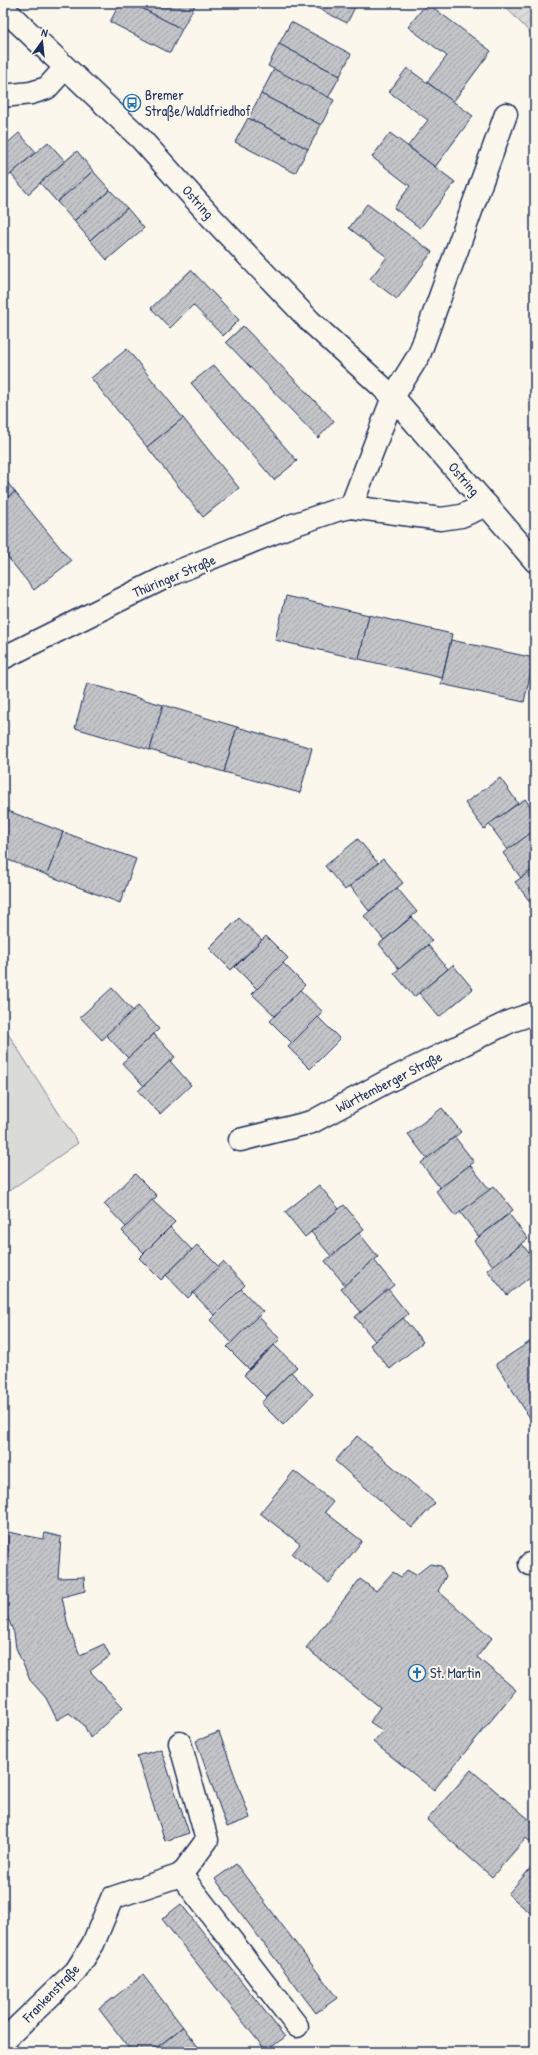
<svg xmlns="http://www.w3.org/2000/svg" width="538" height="2055" font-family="'Patrick Hand',sans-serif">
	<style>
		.park { fill: #dadad7; stroke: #7a849a }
		.garden { fill: url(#garden-furrows); stroke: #7a849a }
		.building { fill: url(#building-hatch); stroke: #1b2f5e }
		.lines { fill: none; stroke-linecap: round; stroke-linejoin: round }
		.minor-casing { stroke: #1b2f5e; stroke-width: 25 }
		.minor { stroke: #fbf7ec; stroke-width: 22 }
		.labels { text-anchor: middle; stroke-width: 4; stroke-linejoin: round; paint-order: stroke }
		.poi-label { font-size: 14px; fill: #1b2f5e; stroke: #fbf7ec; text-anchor: start }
		.street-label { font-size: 14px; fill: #1b2f5e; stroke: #fbf7ec }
	</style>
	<defs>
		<pattern id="garden-furrows" width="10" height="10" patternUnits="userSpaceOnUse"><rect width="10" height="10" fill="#dadad7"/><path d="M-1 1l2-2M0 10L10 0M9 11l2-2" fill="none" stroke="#babbbb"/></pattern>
		<pattern id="building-hatch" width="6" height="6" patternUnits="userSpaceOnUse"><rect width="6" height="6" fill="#c3c5c9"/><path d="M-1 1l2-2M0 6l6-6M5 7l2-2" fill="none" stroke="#9ea0a6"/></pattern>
	</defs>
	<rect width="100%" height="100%" fill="#fbf7ec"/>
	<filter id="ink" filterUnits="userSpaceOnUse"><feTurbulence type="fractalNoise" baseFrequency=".025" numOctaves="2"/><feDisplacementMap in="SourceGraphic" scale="8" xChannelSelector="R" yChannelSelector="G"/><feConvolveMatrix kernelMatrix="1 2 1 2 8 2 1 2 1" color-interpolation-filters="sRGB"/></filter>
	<g filter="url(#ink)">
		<path class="park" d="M3,1026L78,1143L3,1195Z"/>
		<path class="garden" d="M502,3H535V38Z"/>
		<g class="building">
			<path d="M120,3H132L182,29L170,53L110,22Z"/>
			<path d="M132,3H192L195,5L182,29Z"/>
			<path d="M307,3H357L347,23Z"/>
			<path d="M427,3L491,51L453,102L427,82L447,56L408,27Z"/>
			<path d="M291,22L351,54L340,76L279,44Z"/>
			<path d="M279,44L340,76L328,98L268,66Z"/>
			<path d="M407,68L473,116L435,167L408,146L428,120L389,92Z"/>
			<path d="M274,69L334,100L321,125L261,94Z"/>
			<path d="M261,94L321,125L308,149L248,118Z"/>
			<path d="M248,118L308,149L295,173L235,142Z"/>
			<path d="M19,133L36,152L3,181V147Z"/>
			<path d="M390,133L455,182L420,228L394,208L410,186L372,157Z"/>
			<path d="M48,142L65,161L28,194L11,174Z"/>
			<path d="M77,151L93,171L57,202L40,183Z"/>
			<path d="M93,171L110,190L74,221L57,202Z"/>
			<path d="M110,190L127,208L90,240L74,221Z"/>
			<path d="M367,204L432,252L397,299L370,279L387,257L349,228Z"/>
			<path d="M127,208L144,228L107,260L90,240Z"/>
			<path d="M191,270L239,320L223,336L193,305L170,328L151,308Z"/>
			<path d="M243,326L334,421L318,438L226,342Z"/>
			<path d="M127,349L183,418L147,447L91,378Z"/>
			<path d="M214,365L297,461L274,480L191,383Z"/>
			<path d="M183,418L239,488L203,517L147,447Z"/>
			<path d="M535,432V451L530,449Z"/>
			<path d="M3,477L15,492L3,501Z"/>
			<path d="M15,492L71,561L34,590L3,551V501Z"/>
			<path d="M286,596L369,615L359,659L275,640Z"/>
			<path d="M369,615L452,634L442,678L359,659Z"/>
			<path d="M451,640L534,658L524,702L441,684Z"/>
			<path d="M87,683L163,705L150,750L75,728Z"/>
			<path d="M163,705L237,727L224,772L150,750Z"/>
			<path d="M237,727L312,748L300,793L224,772Z"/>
			<path d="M500,778L518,803L484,829L465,803Z"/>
			<path d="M525,799L535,813V830L508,850L489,824Z"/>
			<path d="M3,809L63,832L47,875L3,858Z"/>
			<path d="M535,830V868L521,878L503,853Z"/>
			<path d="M63,832L136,859L120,903L47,875Z"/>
			<path d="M358,839L378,863L345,890L325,866Z"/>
			<path d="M383,859L403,883L369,911L350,886Z"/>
			<path d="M535,868V907H534L515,882Z"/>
			<path d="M397,888L417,912L384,940L364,916Z"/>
			<path d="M534,907H535V920L529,911Z"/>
			<path d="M412,917L432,941L399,969L379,944Z"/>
			<path d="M239,918L262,940L231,970L209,948Z"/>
			<path d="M266,936L288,958L257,989L235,967Z"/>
			<path d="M428,945L448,969L414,997L394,973Z"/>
			<path d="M283,963L305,985L275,1016L252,994Z"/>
			<path d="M453,965L473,989L439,1017L419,993Z"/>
			<path d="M112,988L133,1011L102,1040L80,1017Z"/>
			<path d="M300,990L323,1012L292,1043L270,1021Z"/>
			<path d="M138,1006L159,1029L128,1058L106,1035Z"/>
			<path d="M318,1017L340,1039L310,1069L288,1047Z"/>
			<path d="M154,1034L175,1057L144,1086L122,1063Z"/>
			<path d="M170,1061L191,1085L160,1114L138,1091Z"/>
			<path d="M442,1108L461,1132L427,1159L408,1134Z"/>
			<path d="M455,1137L474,1162L440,1188L421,1163Z"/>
			<path d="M470,1165L490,1190L455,1216L436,1191Z"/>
			<path d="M135,1174L157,1196L126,1227L104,1204Z"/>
			<path d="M319,1185L339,1209L305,1237L285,1212Z"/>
			<path d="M494,1186L513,1210L479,1237L460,1212Z"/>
			<path d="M152,1200L175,1222L144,1253L122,1231Z"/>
			<path d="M344,1205L364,1229L331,1256L311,1232Z"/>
			<path d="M509,1214L528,1239L493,1266L474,1241Z"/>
			<path d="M170,1227L192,1250L161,1280L139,1258Z"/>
			<path d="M359,1233L378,1257L345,1285L325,1261Z"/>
			<path d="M522,1244L535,1261V1273L507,1295L487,1270Z"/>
			<path d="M197,1245L219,1267L188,1298L166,1275Z"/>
			<path d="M374,1260L394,1285L361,1312L341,1288Z"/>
			<path d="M223,1262L245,1285L215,1316L193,1293Z"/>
			<path d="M241,1289L263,1312L232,1343L210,1320Z"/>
			<path d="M388,1289L408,1314L375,1341L355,1317Z"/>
			<path d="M258,1316L280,1339L249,1369L227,1347Z"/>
			<path d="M403,1318L423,1342L390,1369L370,1345Z"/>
			<path d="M534,1339L535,1340V1426L496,1364Z"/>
			<path d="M274,1345L297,1367L266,1397L244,1375Z"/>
			<path d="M291,1372L313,1394L283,1425L261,1403Z"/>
			<path d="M357,1436L435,1503L412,1528L335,1461Z"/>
			<path d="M294,1471L333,1502L325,1512L362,1541L329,1583L292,1554L300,1544L260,1513Z"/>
			<path d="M8,1532L43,1539L45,1533L61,1537L58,1578L84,1577L85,1591L62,1597L68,1626L80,1655L104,1644L110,1656L90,1671L123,1707L90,1738L84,1725L69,1713L57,1720L46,1698L30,1680L16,1648L14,1633L7,1616V1588L3,1568L8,1550Z"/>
			<path d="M430,1564L441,1566L446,1576L438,1591L492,1638L477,1657L516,1690L434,1790L373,1742L383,1731L370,1722L380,1707L306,1648L360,1579L376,1591L393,1572L401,1577L407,1570L416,1575Z"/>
			<path d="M219,1732L250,1818L227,1827L196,1741Z"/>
			<path d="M161,1749L189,1833L165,1841L137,1756Z"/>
			<path d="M471,1770L531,1821L535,1817V1846L526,1838L492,1877L427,1820Z"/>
			<path d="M535,1863V1917L508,1894Z"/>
			<path d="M236,1864L337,1998L316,2013L215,1879Z"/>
			<path d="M181,1904L285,2037L266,2051L162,1919Z"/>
			<path d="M143,1975L183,2027L151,2052H132L99,2009Z"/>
			<path d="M183,2027L202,2052H151Z"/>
		</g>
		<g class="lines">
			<defs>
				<g id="minor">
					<path d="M3,8L140,138L212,218L311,322L393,397L535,561"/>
					<path d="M3,96L31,93L47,88L65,68"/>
					<path d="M351,507L393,397L419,355L506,114"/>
					<path d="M3,658L174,573L293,525L337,510L351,507L441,519L461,516L487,505"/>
					<path d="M240,1140L312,1122L384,1083L511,1021L535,1013"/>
					<path d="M530,1564H535"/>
					<path d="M180,1743L207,1840L181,1875"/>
					<path d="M3,2041L76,1971L93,1944L112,1898L181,1875L297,2026"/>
				</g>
			</defs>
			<use href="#minor" class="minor-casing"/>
			<use href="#minor" class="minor"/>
		</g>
	</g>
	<defs>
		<symbol id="bus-ring" viewBox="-11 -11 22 22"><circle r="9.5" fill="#fbf7ec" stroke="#1f6fb2" stroke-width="1.5"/><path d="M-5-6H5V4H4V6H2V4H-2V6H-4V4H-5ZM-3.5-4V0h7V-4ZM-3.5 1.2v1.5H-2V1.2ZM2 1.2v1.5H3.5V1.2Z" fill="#1f6fb2"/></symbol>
		<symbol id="church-ring" viewBox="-11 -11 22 22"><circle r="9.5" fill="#fbf7ec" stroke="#1f6fb2" stroke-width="1.5"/><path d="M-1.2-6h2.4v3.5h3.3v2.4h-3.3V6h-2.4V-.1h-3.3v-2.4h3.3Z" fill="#1f6fb2"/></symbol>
	</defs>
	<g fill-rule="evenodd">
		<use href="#bus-ring" x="122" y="93" width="20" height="20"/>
		<use href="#church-ring" x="407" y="1663" width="20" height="20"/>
	</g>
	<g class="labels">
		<g class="poi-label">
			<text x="145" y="100">Bremer<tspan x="145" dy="16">Straße/Waldfriedhof</tspan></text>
			<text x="430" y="1678">St. Martin</text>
		</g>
		<g class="street-label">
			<text transform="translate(198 202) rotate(48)" y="5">Ostring</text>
			<text transform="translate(464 479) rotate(49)" y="5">Ostring</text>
			<text transform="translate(174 576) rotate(-23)" y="5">Thüringer Straße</text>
			<text transform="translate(389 1082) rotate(-27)" y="5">Württemberger Straße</text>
			<text transform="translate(51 1993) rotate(-46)" y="5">Frankenstraße</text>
		</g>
	</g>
	<rect width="538" height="2055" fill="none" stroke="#fbf7ec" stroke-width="16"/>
	<rect x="8" y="8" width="522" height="2039" fill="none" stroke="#1b2f5e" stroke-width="1.5" filter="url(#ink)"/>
	<g transform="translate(42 42) rotate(15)" stroke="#fbf7ec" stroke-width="3" paint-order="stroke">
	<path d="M0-3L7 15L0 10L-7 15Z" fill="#1b2f5e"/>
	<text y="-6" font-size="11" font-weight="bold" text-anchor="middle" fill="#1b2f5e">N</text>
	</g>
</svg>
